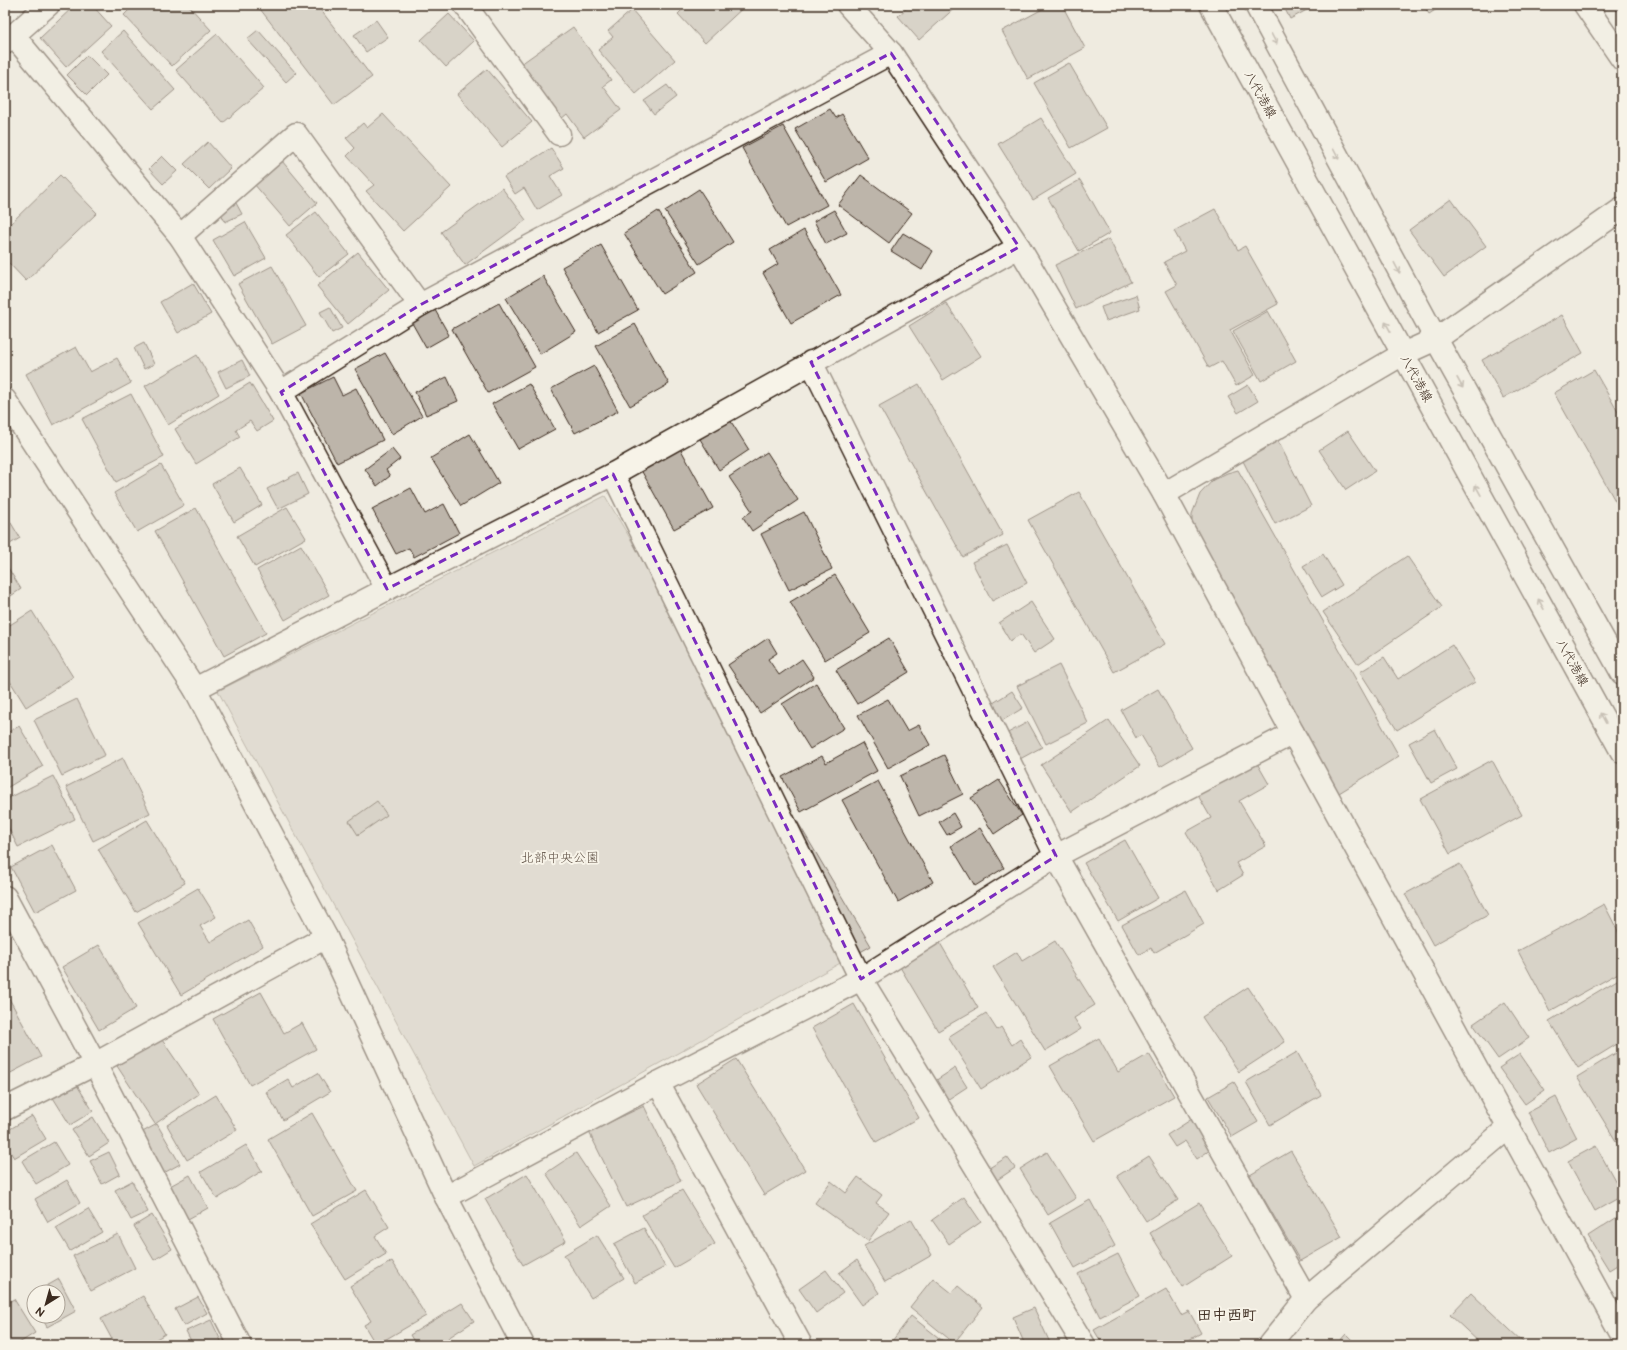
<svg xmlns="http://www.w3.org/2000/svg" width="1627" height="1350" font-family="'Balsamiq Sans','Klee One',sans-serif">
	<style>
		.green { fill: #d1cbc0; stroke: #867a6f }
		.building { fill: #bdb5aa; stroke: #3b2a1e }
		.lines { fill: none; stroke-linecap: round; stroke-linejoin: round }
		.minor-casing { stroke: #3b2a1e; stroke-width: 25 }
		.major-casing { stroke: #3b2a1e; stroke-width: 25 }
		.minor { stroke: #f7f3e8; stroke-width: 22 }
		.major { stroke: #f7f3e8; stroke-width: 22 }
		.oneway { stroke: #998e83 }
		.marked { fill: none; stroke: #7b2cbf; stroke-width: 3; stroke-dasharray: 8 5; stroke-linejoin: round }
		.labels { text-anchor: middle; stroke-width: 4; stroke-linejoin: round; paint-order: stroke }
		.street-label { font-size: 13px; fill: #3b2a1e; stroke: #f7f3e8 }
		.park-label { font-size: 13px; fill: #605246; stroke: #f7f3e8 }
		.quarter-label { font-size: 15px; font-weight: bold; fill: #3b2a1e; stroke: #f7f3e8 }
	</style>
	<rect width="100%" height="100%" fill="#efebe0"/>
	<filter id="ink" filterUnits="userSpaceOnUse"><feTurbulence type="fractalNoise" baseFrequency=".025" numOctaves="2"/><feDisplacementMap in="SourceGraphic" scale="8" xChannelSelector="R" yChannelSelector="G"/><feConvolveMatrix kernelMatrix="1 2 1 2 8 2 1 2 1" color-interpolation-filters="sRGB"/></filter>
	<g filter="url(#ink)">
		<path class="green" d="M605,496L871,946L474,1166L218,691Z"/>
		<g class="building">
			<path d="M75,5H92L111,26L66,67L40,38Z"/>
			<path d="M134,5H188L211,30L172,66L124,15Z"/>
			<path d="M257,5H317L372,77L334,105Z"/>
			<path d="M687,5H746L705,43L678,14Z"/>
			<path d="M910,5H958L919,40L898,16Z"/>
			<path d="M1050,5H1062L1085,48L1028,79L1002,31Z"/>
			<path d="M1283,5H1316L1290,19Z"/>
			<path d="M1423,5H1443L1429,14Z"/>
			<path d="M632,10L675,60L636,94L598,50L613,37L608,31Z"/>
			<path d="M449,14L474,41L446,67L421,40Z"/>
			<path d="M376,20L388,37L366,52L354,35Z"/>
			<path d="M573,27L611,80L603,86L621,110L584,137L567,114L561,119L521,64Z"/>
			<path d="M258,30L296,73L286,82L247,39Z"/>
			<path d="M123,31L175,90L153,109L101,51Z"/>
			<path d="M217,34L264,88L223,123L176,70Z"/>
			<path d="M87,55L107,75L87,95L67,75Z"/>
			<path d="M1069,63L1107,128L1071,148L1034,83Z"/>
			<path d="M487,69L532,122L502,147L457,94Z"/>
			<path d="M667,85L676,97L654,114L644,101Z"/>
			<path d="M830,109L836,118L842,114L868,158L826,182L795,129Z"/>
			<path d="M383,114L451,187L403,231L366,191L374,185L347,156L355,148L346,138L363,123L367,128Z"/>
			<path d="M1041,118L1076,174L1033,200L998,144Z"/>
			<path d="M783,126L827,205L786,227L742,148Z"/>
			<path d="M208,142L231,168L209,189L184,164Z"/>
			<path d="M551,148L564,168L550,176L562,195L537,210L524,188L515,194L504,177Z"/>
			<path d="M162,156L177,171L163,184L149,169Z"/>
			<path d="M282,161L317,203L290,226L254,184Z"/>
			<path d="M60,175L97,213L26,281L5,259V229Z"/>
			<path d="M861,175L912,213L889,243L838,205Z"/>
			<path d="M1080,180L1110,233L1079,251L1048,198Z"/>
			<path d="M502,188L526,220L465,265L441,232Z"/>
			<path d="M699,189L733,242L699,264L665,211Z"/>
			<path d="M1451,199L1486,246L1444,277L1409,230Z"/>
			<path d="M236,203L242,214L225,222L220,211Z"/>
			<path d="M1215,209L1238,250L1245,246L1278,304L1230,330L1255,375L1236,386L1222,361L1209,368L1166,291L1177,285L1164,262L1185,251L1174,231Z"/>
			<path d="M834,210L847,233L826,244L814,221Z"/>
			<path d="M658,211L697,272L662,294L624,233Z"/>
			<path d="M316,212L349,254L319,277L286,235Z"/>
			<path d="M245,222L266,258L234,276L213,240Z"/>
			<path d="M804,230L841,295L791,323L763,273L778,264L770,250Z"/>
			<path d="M903,233L933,251L922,270L891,251Z"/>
			<path d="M1109,239L1131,282L1076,309L1055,265Z"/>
			<path d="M601,245L638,310L598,332L562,267Z"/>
			<path d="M358,252L389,290L348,324L317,286Z"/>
			<path d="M272,266L306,326L272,344L238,284Z"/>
			<path d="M543,276L576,332L540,354L506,298Z"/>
			<path d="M193,283L211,314L178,333L160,302Z"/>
			<path d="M1136,295L1140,309L1106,321L1101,307Z"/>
			<path d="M499,303L535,367L488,393L452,329Z"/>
			<path d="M946,303L981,356L943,380L909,326Z"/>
			<path d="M330,307L342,328L332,333L320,312Z"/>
			<path d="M435,310L449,335L426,348L412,323Z"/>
			<path d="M1268,311L1296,361L1261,381L1233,331Z"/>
			<path d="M1562,315L1583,353L1503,398L1482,360Z"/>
			<path d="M635,324L669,384L630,406L596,346Z"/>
			<path d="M144,343L154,364L144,369L134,348Z"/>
			<path d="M76,347L90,372L117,358L131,383L53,425L26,374Z"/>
			<path d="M385,353L422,416L392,434L355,369Z"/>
			<path d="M197,355L219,394L168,425L145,386Z"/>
			<path d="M242,360L250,376L226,388L218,372Z"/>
			<path d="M594,366L618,411L575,433L551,389Z"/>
			<path d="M1594,370L1622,419V513L1554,393Z"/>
			<path d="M333,377L342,395L356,388L383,440L337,463L301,393Z"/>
			<path d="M447,377L458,401L426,415L415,392Z"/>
			<path d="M250,383L273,421L257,431L250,421L236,430L240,437L196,464L175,429Z"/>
			<path d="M529,384L555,429L518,449L492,404Z"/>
			<path d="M919,384L1003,535L963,557L879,406Z"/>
			<path d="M1248,385L1258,401L1238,413L1228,397Z"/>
			<path d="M131,394L164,457L116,482L82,419Z"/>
			<path d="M730,420L749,450L719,470L700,439Z"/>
			<path d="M1348,431L1375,471L1346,490L1319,450Z"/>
			<path d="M470,434L499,483L461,506L431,458Z"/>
			<path d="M1278,441L1311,506L1275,524L1242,459Z"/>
			<path d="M680,448L713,508L674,529L641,470Z"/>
			<path d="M392,449L400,459L386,470L390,476L377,486L365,469Z"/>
			<path d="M767,452L798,500L752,531L743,517L752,511L729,477Z"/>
			<path d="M161,465L184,505L137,532L114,493Z"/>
			<path d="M240,468L262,505L234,522L212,484Z"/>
			<path d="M1238,470L1399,756L1339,793L1192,529V514L1200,494L1213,480L1227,473Z"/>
			<path d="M298,473L308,494L278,509L267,489Z"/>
			<path d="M411,488L425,514L444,504L459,533L414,557L409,548L396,554L372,509Z"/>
			<path d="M1079,492L1165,644L1114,672L1028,520Z"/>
			<path d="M287,507L306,538L255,567L237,536Z"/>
			<path d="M196,508L266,633L224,656L155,531Z"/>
			<path d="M804,512L832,569L789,590L761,534Z"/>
			<path d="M5,513L20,538L5,547Z"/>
			<path d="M301,545L329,595L285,620L257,570Z"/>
			<path d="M1007,545L1027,583L992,601L972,562Z"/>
			<path d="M1323,554L1342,585L1322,597L1303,566Z"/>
			<path d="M1407,556L1442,607L1358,664L1323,612Z"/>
			<path d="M5,563L21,589L5,600Z"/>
			<path d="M835,575L870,633L825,660L790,602Z"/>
			<path d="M1031,602L1055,639L1034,653L1021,634L1010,641L999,623Z"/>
			<path d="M32,611L73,677L26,707L5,673V628Z"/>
			<path d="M768,638L777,653L768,659L779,675L802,659L814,677L760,713L728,665Z"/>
			<path d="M889,638L909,672L857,704L836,670Z"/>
			<path d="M1452,645L1475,682L1397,730L1360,672L1384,657L1398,679Z"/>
			<path d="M1059,665L1088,723L1046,744L1017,686Z"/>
			<path d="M816,683L844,728L810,749L782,704Z"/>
			<path d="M1158,689L1192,748L1160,767L1141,735L1136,738L1121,710Z"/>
			<path d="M1012,691L1023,708L1000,722L990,705Z"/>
			<path d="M77,699L105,755L62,776L34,720Z"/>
			<path d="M888,699L907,731L919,725L930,745L888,768L858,715Z"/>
			<path d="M1109,720L1140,766L1072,812L1041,765Z"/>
			<path d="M1028,722L1042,747L1020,759L1006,734Z"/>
			<path d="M19,726L43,766L5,789V734Z"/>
			<path d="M1435,729L1457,769L1431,783L1409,743Z"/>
			<path d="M862,743L877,771L801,812L782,777L822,756L826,763Z"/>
			<path d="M944,755L963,794L919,816L900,776Z"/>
			<path d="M123,758L150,813L93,841L66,787Z"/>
			<path d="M1254,758L1269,784L1239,801L1266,846L1236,863L1243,875L1219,890L1186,832L1211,818L1196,792Z"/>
			<path d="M1492,760L1522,815L1450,854L1420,799Z"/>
			<path d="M53,776L75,819L18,847L5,821V800Z"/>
			<path d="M999,780L1022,815L994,834L971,798Z"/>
			<path d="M878,781L933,882L898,902L842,800Z"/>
			<path d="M377,801L387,815L358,835L349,821Z"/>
			<path d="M953,813L961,827L947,835L939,822Z"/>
			<path d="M147,820L185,883L136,912L98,849Z"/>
			<path d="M980,828L1004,868L975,886L951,846Z"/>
			<path d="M1125,840L1158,898L1118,921L1084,863Z"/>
			<path d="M52,845L76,890L35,912L11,867Z"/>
			<path d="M1460,864L1488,915L1433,945L1405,894Z"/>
			<path d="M198,888L216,917L200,926L210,942L248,920L263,946L181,995L138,923Z"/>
			<path d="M1186,890L1204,924L1154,953L1151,948L1139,955L1122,925Z"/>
			<path d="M1604,904L1622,939V971L1550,1011L1518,951Z"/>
			<path d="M1055,941L1095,1005L1074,1018L1081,1029L1045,1051L993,967L1017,952L1022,961Z"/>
			<path d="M940,943L978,1008L938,1031L900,967Z"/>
			<path d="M99,945L136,1008L99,1030L62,967Z"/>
			<path d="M1622,977V1041L1578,1068L1549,1021Z"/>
			<path d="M1248,987L1285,1042L1239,1072L1202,1017Z"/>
			<path d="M5,991L41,1057L5,1076Z"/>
			<path d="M261,992L284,1033L302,1023L316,1049L250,1085L213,1019Z"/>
			<path d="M1505,1002L1529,1038L1498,1059L1473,1024Z"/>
			<path d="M854,1004L919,1118L876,1142L812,1028Z"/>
			<path d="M986,1013L997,1030L1001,1027L1012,1045L1020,1039L1031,1057L981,1089L948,1037Z"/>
			<path d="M160,1037L199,1094L155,1124L117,1066Z"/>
			<path d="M1099,1038L1118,1072L1149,1054L1174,1096L1094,1141L1050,1066Z"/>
			<path d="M1297,1052L1321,1095L1270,1125L1246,1082Z"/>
			<path d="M1616,1053L1622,1062V1151L1577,1077Z"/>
			<path d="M1520,1054L1545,1090L1525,1104L1499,1068Z"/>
			<path d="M736,1059L805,1170L764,1195L696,1084Z"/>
			<path d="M955,1068L967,1087L947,1100L935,1081Z"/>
			<path d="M318,1073L330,1092L283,1120L266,1092L288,1079L293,1088Z"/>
			<path d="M75,1082L93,1111L70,1125L52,1096Z"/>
			<path d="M1234,1082L1258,1122L1232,1137L1208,1097Z"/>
			<path d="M216,1095L237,1130L187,1160L167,1125Z"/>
			<path d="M1556,1097L1577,1138L1549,1153L1528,1112Z"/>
			<path d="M644,1106L681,1181L626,1207L589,1132Z"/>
			<path d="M312,1113L357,1191L312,1216L268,1139Z"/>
			<path d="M32,1116L46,1139L14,1158L5,1143V1132Z"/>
			<path d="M93,1117L109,1143L89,1156L72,1130Z"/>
			<path d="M1192,1119L1210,1150L1197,1159L1185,1141L1175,1147L1167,1135Z"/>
			<path d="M157,1124L180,1164L162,1174L139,1134Z"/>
			<path d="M54,1142L68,1165L36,1184L22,1161Z"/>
			<path d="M246,1145L262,1171L217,1199L201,1172Z"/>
			<path d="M1596,1146L1622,1193V1196L1595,1211L1568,1161Z"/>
			<path d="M1291,1151L1342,1237L1300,1261L1250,1175Z"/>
			<path d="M109,1152L120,1174L102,1184L90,1161Z"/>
			<path d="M1047,1152L1076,1198L1048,1215L1020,1169Z"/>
			<path d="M576,1153L611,1206L581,1226L546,1173Z"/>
			<path d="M1149,1156L1178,1200L1146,1221L1117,1176Z"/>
			<path d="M1007,1157L1015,1168L994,1182L986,1170Z"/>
			<path d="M527,1174L566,1241L523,1265L485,1199Z"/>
			<path d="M190,1175L208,1208L188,1219L170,1186Z"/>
			<path d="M858,1177L882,1195L876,1203L889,1212L868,1241L815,1203L831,1181L846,1193Z"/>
			<path d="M67,1180L80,1203L48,1222L35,1199Z"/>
			<path d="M132,1181L148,1212L131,1220L115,1190Z"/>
			<path d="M366,1190L389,1227L375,1236L386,1254L345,1279L310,1224Z"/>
			<path d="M682,1190L715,1244L674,1268L642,1215Z"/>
			<path d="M964,1197L981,1222L949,1244L932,1220Z"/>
			<path d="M1090,1200L1115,1246L1075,1268L1050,1223Z"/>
			<path d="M1199,1203L1232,1256L1183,1287L1150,1233Z"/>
			<path d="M88,1209L102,1232L70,1251L56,1228Z"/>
			<path d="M1622,1214V1262L1609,1270L1588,1236Z"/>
			<path d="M152,1215L172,1249L154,1260L134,1226Z"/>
			<path d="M911,1219L932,1255L885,1282L864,1246Z"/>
			<path d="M644,1228L665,1267L635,1283L614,1244Z"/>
			<path d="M118,1234L135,1268L91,1291L73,1256Z"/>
			<path d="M597,1235L624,1278L591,1298L564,1255Z"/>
			<path d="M1118,1254L1140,1296L1100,1317L1078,1274Z"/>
			<path d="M857,1260L879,1293L862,1305L839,1273Z"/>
			<path d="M392,1261L426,1316L376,1345L364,1325L371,1321L350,1286Z"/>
			<path d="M826,1270L843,1293L816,1313L799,1289Z"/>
			<path d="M933,1278L952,1293L958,1286L983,1307L954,1343L910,1307Z"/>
			<path d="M59,1279L76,1311L47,1327L41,1316H58V1292H36Z"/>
			<path d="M1166,1289L1181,1315L1189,1311L1201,1333L1180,1345H1103L1094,1330Z"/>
			<path d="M34,1293V1303L30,1295Z"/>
			<path d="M1471,1293L1526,1345H1482L1450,1315Z"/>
			<path d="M143,1296L165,1334L146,1345H115L101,1319Z"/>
			<path d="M198,1297L207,1313L184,1326L175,1309Z"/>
			<path d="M14,1299L35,1333L16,1345H5V1304Z"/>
			<path d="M462,1303L474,1321L448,1338L452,1345H416L410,1335Z"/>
			<path d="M1034,1308L1051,1345H1025L1013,1317Z"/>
			<path d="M911,1316L948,1345H889Z"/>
			<path d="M211,1320L223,1345H193L186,1331Z"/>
			<path d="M1346,1334L1357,1345H1336Z"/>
			<path d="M868,1341L870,1345H862Z"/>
		</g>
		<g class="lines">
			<defs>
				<g id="minor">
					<path d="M465,5L559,134"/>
					<path d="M848,5L891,53L1019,247L1164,494L1293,733L1622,1335"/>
					<path d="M1585,5L1622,59"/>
					<path d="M13,35L180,236L281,392L387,589"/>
					<path d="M5,43L48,5"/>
					<path d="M180,236L296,134L420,305"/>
					<path d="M811,362L1056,856L1306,1299"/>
					<path d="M281,392L420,305L891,53"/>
					<path d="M5,400L195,689L326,937L446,1197L523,1345"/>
					<path d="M613,474L861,979L1084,1345"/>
					<path d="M1164,494L1403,354L1436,339L1622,209"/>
					<path d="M195,689L387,589L613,474L1019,247"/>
					<path d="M5,897L95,1064L240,1345"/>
					<path d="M658,1083L801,1345"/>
					<path d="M5,1109L95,1064L326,937"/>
					<path d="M446,1197L658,1083L861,979L1056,856L1293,733"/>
					<path d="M1269,1345L1306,1299L1509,1127"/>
				</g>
				<g id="major">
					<path d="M1211,5L1622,752"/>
					<path d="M1256,5L1436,339L1622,673"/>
				</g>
			</defs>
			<use href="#minor" class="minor-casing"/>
			<use href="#major" class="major-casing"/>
			<use href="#minor" class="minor"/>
			<use href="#major" class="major"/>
		</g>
		<defs><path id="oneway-shaft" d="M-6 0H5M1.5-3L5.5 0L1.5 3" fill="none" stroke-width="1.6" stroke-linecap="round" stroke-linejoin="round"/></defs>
		<g class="oneway">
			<use href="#oneway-shaft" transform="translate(1274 39) rotate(62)"/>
			<use href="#oneway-shaft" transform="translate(1336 154) rotate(62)"/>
			<use href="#oneway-shaft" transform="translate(1397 268) rotate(62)"/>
			<use href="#oneway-shaft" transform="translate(1388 327) rotate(-119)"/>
			<use href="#oneway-shaft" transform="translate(1460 383) rotate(61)"/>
			<use href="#oneway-shaft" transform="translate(1478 490) rotate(-119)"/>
			<use href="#oneway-shaft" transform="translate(1541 604) rotate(-119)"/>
			<use href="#oneway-shaft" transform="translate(1603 718) rotate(-119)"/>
		</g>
	</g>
	<path d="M0 0H1627V1350H0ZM891,53L1019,247L811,362L1056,856L861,979L613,474L387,589L281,392L420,305Z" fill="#efebe0" fill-opacity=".55" fill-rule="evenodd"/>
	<path class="marked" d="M891,53L1019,247L811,362L1056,856L861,979L613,474L387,589L281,392L420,305Z"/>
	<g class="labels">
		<g class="street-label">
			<text transform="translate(1261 94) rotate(61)" y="5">八代港線</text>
			<text transform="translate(1417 378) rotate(61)" y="5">八代港線</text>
			<text transform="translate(1573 662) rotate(61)" y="5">八代港線</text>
		</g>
		<g class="park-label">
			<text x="560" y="862">北部中央公園</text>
		</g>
		<g class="quarter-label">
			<text x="1227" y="1320">田中西町</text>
		</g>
	</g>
	<rect width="1627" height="1350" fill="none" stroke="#f7f3e8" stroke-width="20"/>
	<rect x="10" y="10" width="1607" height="1330" fill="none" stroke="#3b2a1e" stroke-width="1.5" filter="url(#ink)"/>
	<g transform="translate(46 1304) rotate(217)"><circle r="19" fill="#f7f3e8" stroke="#aca397"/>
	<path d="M0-3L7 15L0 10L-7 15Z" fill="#3b2a1e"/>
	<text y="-6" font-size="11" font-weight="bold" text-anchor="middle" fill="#3b2a1e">N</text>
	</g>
</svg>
